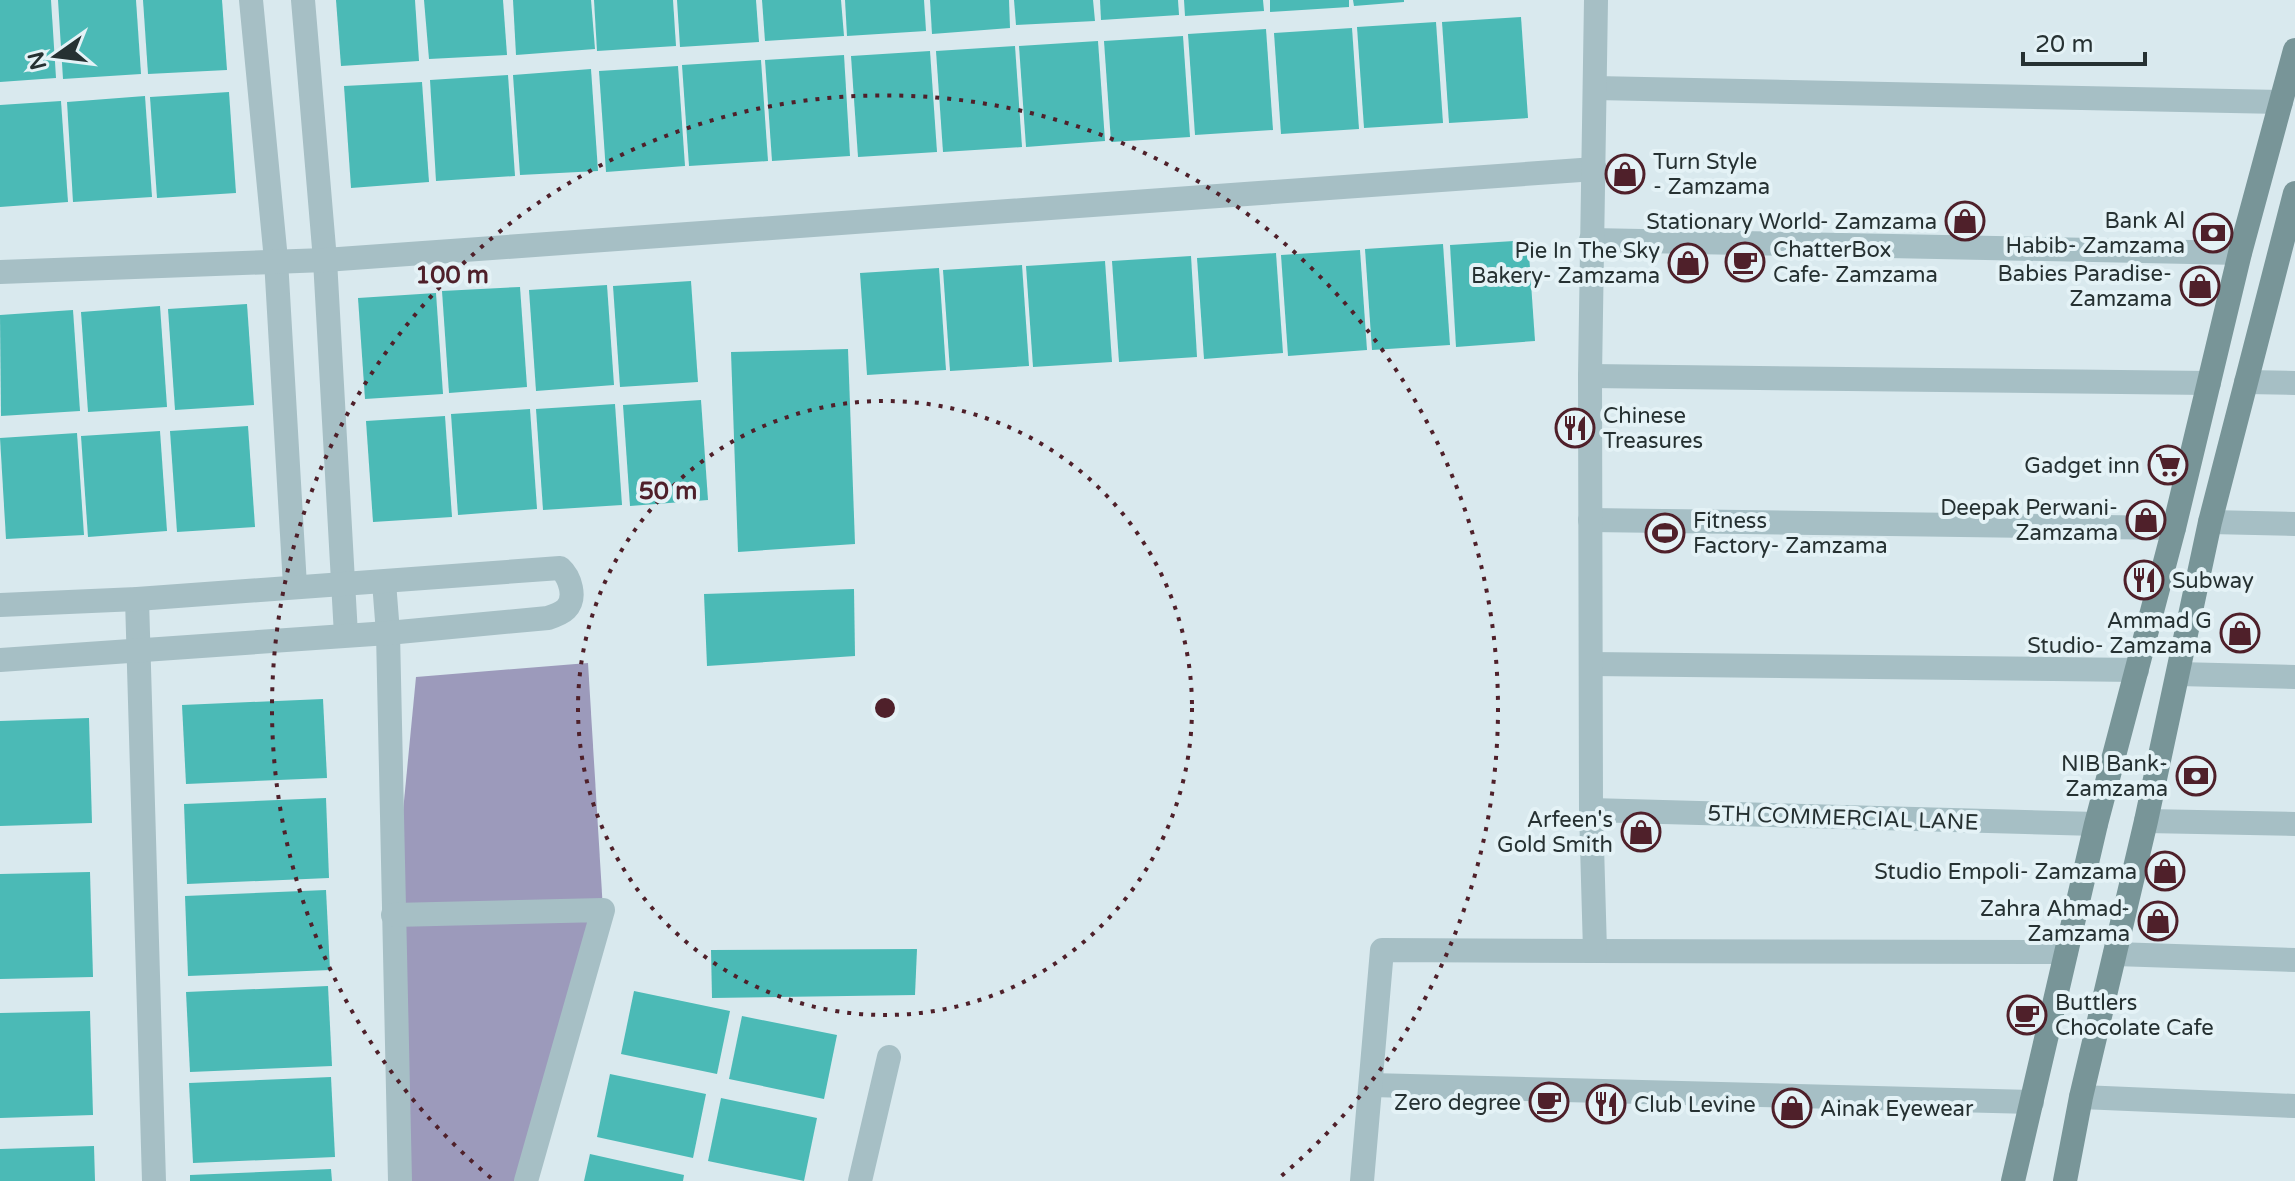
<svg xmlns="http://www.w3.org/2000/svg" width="2295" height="1181" font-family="'Varela Round',sans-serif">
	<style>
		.green { fill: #9c9abb }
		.building { fill: #4bbab6 }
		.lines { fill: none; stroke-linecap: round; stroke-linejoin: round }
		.street { stroke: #a6bfc5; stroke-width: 24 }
		.secondary { stroke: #789598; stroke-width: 24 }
		.ring { fill: none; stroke: #4f202a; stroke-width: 4; stroke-dasharray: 4 8 }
		.labels { text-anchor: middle; stroke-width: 8; stroke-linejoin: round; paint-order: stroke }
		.poi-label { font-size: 22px; fill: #263132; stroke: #e4f2f6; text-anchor: end }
		.street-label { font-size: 22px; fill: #263132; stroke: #e4f2f6 }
		.centre { fill: #4f202a; stroke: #e4f2f6; stroke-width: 4 }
		.ring-label { font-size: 24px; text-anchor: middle; font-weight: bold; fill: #4f202a; stroke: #e4f2f6; stroke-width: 8; stroke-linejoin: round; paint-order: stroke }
	</style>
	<rect width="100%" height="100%" fill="#d9e9ee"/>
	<path class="green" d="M588,663L603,910L526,1181H400L393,915L416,677Z"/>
	<g class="building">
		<path d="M0,0H51L56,78L0,82Z"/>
		<path d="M58,0H136L141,74L63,79Z"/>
		<path d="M143,0H222L227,70L148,74Z"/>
		<path d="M336,0H415L419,61L341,66Z"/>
		<path d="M424,0H503L507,55L429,59Z"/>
		<path d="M513,0H591L595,49L516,55Z"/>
		<path d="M594,0H673L676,46L597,51Z"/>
		<path d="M677,0H756L759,42L680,47Z"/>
		<path d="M762,0H841L844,36L765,41Z"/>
		<path d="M845,0H924L926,31L847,36Z"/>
		<path d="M930,0H1009L1010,28L932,34Z"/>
		<path d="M1014,0H1093L1095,21L1016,25Z"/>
		<path d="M1100,0H1178L1179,15L1101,20Z"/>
		<path d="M1184,0H1263L1264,11L1185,16Z"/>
		<path d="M1270,0H1349V7L1270,12Z"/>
		<path d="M1353,0H1404V2L1354,6Z"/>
		<path d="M1521,17L1528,118L1449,123L1442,22Z"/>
		<path d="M1436,22L1443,123L1364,128L1357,27Z"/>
		<path d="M1352,28L1359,129L1281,134L1274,33Z"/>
		<path d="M1266,29L1273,130L1195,135L1188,34Z"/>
		<path d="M1183,36L1190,137L1111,142L1104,41Z"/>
		<path d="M1098,41L1105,141L1026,147L1019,46Z"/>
		<path d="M1015,46L1022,147L943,152L936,51Z"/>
		<path d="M930,51L937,152L858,157L851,56Z"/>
		<path d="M844,55L850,156L772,161L765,60Z"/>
		<path d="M761,60L768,161L689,166L682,65Z"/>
		<path d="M678,66L685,166L606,172L599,71Z"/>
		<path d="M591,69L598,171L520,175L513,75Z"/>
		<path d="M508,75L515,176L436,181L430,80Z"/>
		<path d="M422,82L429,182L351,188L344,86Z"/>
		<path d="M229,92L236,193L157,198L150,97Z"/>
		<path d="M145,96L152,197L73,202L67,102Z"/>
		<path d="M61,101L68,202L0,207V105Z"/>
		<path d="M1528,240L1535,341L1456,347L1450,245Z"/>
		<path d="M1443,244L1450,345L1372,350L1365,249Z"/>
		<path d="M1360,250L1367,350L1288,356L1281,255Z"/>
		<path d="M1276,253L1283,353L1204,359L1197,258Z"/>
		<path d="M1191,256L1197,357L1119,362L1112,261Z"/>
		<path d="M1105,261L1112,362L1033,367L1026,266Z"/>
		<path d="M1022,265L1029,366L950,371L943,270Z"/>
		<path d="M939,268L946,370L867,375L860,273Z"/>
		<path d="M691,281L698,382L620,387L613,286Z"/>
		<path d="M607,285L614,385L536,391L529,290Z"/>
		<path d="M520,287L527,387L449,393L442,291Z"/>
		<path d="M436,293L443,394L365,399L358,298Z"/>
		<path d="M247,304L254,405L175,410L168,309Z"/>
		<path d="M160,306L167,407L88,412L81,312Z"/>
		<path d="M73,310L80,411L1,416L0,315Z"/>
		<path d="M848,349L855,544L738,552L731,352Z"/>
		<path d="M701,400L708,500L630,506L623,405Z"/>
		<path d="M615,404L622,505L543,510L536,409Z"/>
		<path d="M530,409L537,509L458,515L451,414Z"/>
		<path d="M445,416L452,517L373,522L366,421Z"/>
		<path d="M248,426L255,527L177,532L170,431Z"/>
		<path d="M160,431L167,531L88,537L81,436Z"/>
		<path d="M77,433L84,535L6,539L0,438Z"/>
		<path d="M854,589L855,656L707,666L704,594Z"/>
		<path d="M323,699L327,778L186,784L182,705Z"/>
		<path d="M89,718L92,823L0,826V721Z"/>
		<path d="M326,798L329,878L187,884L184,804Z"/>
		<path d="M90,872L93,977L0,979V874Z"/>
		<path d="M326,890L330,970L188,976L185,896Z"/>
		<path d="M917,949L915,995L712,998L711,950Z"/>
		<path d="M328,986L332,1066L190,1072L186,992Z"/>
		<path d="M634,991L730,1011L717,1074L621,1054Z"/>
		<path d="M90,1011L93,1115L0,1118V1013Z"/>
		<path d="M742,1016L837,1035L824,1099L729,1079Z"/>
		<path d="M610,1074L706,1094L693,1158L597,1137Z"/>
		<path d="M331,1077L335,1157L193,1163L189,1083Z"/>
		<path d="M721,1098L817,1118L804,1181L708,1161Z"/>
		<path d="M94,1146L95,1181H0V1149Z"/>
		<path d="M590,1154L684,1175L683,1181H584Z"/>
		<path d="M331,1169L332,1181H190V1175Z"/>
	</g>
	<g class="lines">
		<g class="street">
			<path d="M251,0L276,260L295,586"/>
			<path d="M303,0L325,260L346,635"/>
			<path d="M1595,88L2281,102"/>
			<path d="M1591,240L2240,253"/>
			<path d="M0,272L325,260L1595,169"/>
			<path d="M1590,376L2209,383"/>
			<path d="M2246,382L2295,383"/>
			<path d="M1590,520L2174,528"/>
			<path d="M2210,522L2295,524"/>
			<path d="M384,582L388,633L400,1181"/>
			<path d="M137,599L154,1181"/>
			<path d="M0,605L137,599L560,568C570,577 577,598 566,609C562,613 554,616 548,618L388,633L0,660"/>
			<path d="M1591,664L2137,670"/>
			<path d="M2178,674L2295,677"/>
			<path d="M1591,810L2096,824"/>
			<path d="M2146,821L2295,824"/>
			<path d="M393,915L603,910L526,1181"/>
			<path d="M1595,951L2066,952"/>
			<path d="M2115,954L2295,960"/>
			<path d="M1371,1085L2032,1102"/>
			<path d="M2081,1097L2295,1106"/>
			<path d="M860,1181L889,1057"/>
			<path d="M1362,1181L1382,950L1595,951L1591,810L1590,376L1596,0"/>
		</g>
		<g class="secondary">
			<path d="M2013,1181L2096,824L2174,528L2240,253L2295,50"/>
			<path d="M2065,1181L2081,1097L2146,821L2210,522L2295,193"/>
		</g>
	</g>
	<g class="ring">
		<circle cx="885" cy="708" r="307"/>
		<path d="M491 1178A613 613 0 1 1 1279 1178"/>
	</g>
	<defs>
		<symbol id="shop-ring" viewBox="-11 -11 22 22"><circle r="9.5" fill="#e4f2f6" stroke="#4f202a" stroke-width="1.5"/><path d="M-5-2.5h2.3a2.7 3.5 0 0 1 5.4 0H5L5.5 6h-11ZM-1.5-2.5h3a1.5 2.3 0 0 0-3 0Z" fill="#4f202a"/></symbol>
		<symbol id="bank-ring" viewBox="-11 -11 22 22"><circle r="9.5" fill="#e4f2f6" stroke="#4f202a" stroke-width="1.5"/><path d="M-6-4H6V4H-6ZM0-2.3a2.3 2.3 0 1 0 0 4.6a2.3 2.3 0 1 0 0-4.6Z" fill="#4f202a"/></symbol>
		<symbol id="cafe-ring" viewBox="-11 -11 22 22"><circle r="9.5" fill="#e4f2f6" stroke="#4f202a" stroke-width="1.5"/><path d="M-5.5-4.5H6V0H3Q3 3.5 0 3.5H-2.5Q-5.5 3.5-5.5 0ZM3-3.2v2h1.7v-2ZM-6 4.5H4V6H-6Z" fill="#4f202a"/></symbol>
		<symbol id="restaurant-ring" viewBox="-11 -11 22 22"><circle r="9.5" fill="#e4f2f6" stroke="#4f202a" stroke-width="1.5"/><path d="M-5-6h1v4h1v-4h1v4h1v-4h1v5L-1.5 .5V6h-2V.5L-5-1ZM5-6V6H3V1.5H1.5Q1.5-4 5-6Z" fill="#4f202a"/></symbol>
		<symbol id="supermarket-ring" viewBox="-11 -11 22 22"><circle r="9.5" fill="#e4f2f6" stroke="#4f202a" stroke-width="1.5"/><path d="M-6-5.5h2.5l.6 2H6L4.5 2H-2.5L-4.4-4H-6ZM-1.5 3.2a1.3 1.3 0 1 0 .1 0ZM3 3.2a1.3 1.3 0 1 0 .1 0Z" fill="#4f202a"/></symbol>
		<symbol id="stadium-ring" viewBox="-11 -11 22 22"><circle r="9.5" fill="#e4f2f6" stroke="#4f202a" stroke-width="1.5"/><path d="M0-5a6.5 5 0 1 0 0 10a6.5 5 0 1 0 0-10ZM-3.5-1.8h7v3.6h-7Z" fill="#4f202a"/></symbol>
	</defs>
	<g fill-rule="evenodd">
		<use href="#shop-ring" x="1603" y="152" width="44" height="44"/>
		<use href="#shop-ring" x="1943" y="199" width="44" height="44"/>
		<use href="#bank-ring" x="2191" y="211" width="44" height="44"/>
		<use href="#cafe-ring" x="1723" y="240" width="44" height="44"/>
		<use href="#shop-ring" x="1666" y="241" width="44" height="44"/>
		<use href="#shop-ring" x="2178" y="264" width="44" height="44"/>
		<use href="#restaurant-ring" x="1553" y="406" width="44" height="44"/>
		<use href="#supermarket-ring" x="2146" y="443" width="44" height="44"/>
		<use href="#shop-ring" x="2124" y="498" width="44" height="44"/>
		<use href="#stadium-ring" x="1643" y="511" width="44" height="44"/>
		<use href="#restaurant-ring" x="2122" y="558" width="44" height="44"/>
		<use href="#shop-ring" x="2218" y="611" width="44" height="44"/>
		<use href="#bank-ring" x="2174" y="754" width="44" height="44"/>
		<use href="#shop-ring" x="1619" y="810" width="44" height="44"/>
		<use href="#shop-ring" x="2143" y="849" width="44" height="44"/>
		<use href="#shop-ring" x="2136" y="899" width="44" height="44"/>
		<use href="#cafe-ring" x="2005" y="993" width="44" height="44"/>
		<use href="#cafe-ring" x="1527" y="1080" width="44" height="44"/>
		<use href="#restaurant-ring" x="1584" y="1082" width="44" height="44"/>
		<use href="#shop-ring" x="1770" y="1086" width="44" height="44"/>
	</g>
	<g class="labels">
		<g class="poi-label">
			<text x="1653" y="169" text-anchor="start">Turn Style<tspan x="1653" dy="25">- Zamzama</tspan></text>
			<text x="2185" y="228">Bank Al<tspan x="2185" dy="25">Habib- Zamzama</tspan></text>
			<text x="1937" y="229">Stationary World- Zamzama</text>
			<text x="1773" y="257" text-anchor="start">ChatterBox<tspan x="1773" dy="25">Cafe- Zamzama</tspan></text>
			<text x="1660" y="258">Pie In The Sky<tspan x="1660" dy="25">Bakery- Zamzama</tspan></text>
			<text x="2172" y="281">Babies Paradise-<tspan x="2172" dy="25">Zamzama</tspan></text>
			<text x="1603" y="423" text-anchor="start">Chinese<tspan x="1603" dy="25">Treasures</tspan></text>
			<text x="2140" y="473">Gadget inn</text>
			<text x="2118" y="515">Deepak Perwani-<tspan x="2118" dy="25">Zamzama</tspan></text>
			<text x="1693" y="528" text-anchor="start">Fitness<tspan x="1693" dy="25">Factory- Zamzama</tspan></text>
			<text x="2172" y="588" text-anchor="start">Subway</text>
			<text x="2212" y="628">Ammad G<tspan x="2212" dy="25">Studio- Zamzama</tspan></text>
			<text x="2168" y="771">NIB Bank-<tspan x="2168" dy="25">Zamzama</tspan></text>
			<text x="1613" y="827">Arfeen's<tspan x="1613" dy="25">Gold Smith</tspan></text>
			<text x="2137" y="879">Studio Empoli- Zamzama</text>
			<text x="2130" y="916">Zahra Ahmad-<tspan x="2130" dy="25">Zamzama</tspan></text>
			<text x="2055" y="1010" text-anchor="start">Buttlers<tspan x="2055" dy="25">Chocolate Cafe</tspan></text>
			<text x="1521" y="1110">Zero degree</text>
			<text x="1634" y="1112" text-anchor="start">Club Levine</text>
			<text x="1820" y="1116" text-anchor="start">Ainak Eyewear</text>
		</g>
		<g class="street-label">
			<text transform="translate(1843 817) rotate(2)" y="8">5TH COMMERCIAL LANE</text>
		</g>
	</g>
	<circle cx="885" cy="708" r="12" class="centre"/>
	<g class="ring-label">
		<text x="452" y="283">100 m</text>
		<text x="668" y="499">50 m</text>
	</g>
	<g transform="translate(56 56) rotate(256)" stroke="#e4f2f6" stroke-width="6" paint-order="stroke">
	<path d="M0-6L14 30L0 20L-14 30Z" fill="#263132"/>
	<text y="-12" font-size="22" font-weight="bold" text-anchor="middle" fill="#263132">N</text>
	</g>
	<path d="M2023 52v12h122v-12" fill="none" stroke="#263132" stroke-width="4"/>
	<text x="2035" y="52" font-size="24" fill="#263132" stroke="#e4f2f6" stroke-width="6" paint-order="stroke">20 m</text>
</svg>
